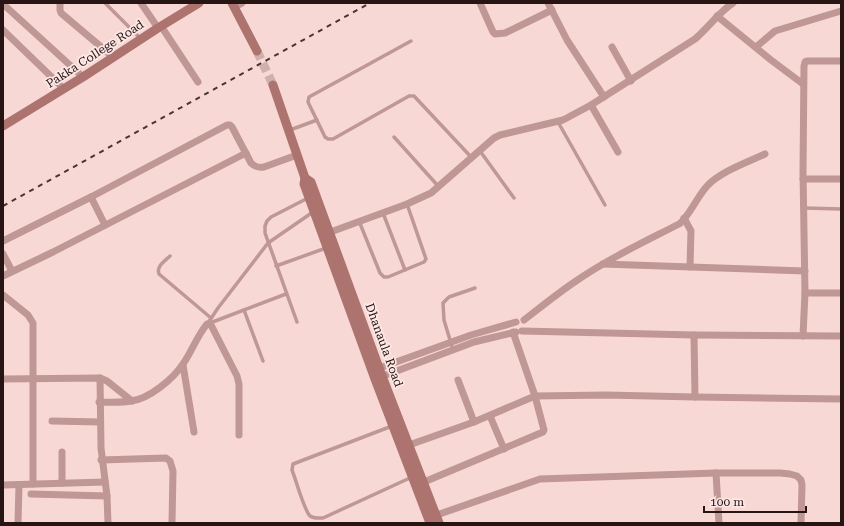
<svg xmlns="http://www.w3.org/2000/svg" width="844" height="526" font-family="'Roboto Serif',serif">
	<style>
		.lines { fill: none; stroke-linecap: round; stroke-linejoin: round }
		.secondary-tunnel { stroke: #ceb1ae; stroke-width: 9; stroke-dasharray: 9 4.5; stroke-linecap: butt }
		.lane { stroke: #bf9794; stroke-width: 3.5 }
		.street { stroke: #bf9794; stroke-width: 7 }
		.secondary { stroke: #ac736f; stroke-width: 9 }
		.rail { stroke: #493534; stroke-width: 2; stroke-dasharray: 5 5; stroke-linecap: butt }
		.labels { text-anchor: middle; stroke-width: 3.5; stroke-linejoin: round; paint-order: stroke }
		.street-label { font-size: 12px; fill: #271514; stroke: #fee8e6 }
	</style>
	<rect width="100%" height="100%" fill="#f8d8d5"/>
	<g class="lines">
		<path class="secondary-tunnel" d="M257,51L273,85"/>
		<g class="lane">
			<path d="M105,3L140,38"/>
			<path d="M411,41L309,97L308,102L325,137L328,139H333L409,96H414L472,158"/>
			<path d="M558,122L605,205"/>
			<path d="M290,130L317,120"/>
			<path d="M394,137L439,187"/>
			<path d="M480,151L514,198"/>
			<path d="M804,208L841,209"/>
			<path d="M383,213L405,270"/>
			<path d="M359,221L380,273L384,277H388L424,262L426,259L407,204"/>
			<path d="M170,256C165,261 156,266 159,274L211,318"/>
			<path d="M276,266L326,248"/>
			<path d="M244,310L263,361"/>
			<path d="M297,322L265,233V226L267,221L271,217L308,198"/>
			<path d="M208,323L218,308L268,243L313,212"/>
			<path d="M210,323L286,294"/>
			<path d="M453,350L444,320L443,303L449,297L475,288"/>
			<path d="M392,426L293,464L292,470C296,480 304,510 310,516C314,519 318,518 323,518L412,477"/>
		</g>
		<g class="street">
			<path d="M60,3V10L61,13L113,57"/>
			<path d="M141,3L158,28"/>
			<path d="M480,3L493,32L495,34L505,33L552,10"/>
			<path d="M548,3L567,40L604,97"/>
			<path d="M3,4L83,77"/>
			<path d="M234,7L242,3"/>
			<path d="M717,16L771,60L803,84"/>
			<path d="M161,26L198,82"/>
			<path d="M3,30L64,89"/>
			<path d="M612,47L631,81"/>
			<path d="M756,47L775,31L841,11"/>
			<path d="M591,105L618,152"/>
			<path d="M803,179H841"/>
			<path d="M91,197L105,225"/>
			<path d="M684,218L691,231L690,267"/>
			<path d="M325,234L407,204L431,193L494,138L500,135L563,120L591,105L695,39C709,27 718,13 733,3"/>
			<path d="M3,241L91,197L227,125H230L232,127L251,163C255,167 258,168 264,167L297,155"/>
			<path d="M3,254L12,271"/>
			<path d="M603,264L805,271"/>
			<path d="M3,276L53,252L246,153"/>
			<path d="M805,293H841"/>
			<path d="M3,295L28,315L33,323V484"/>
			<path d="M524,320C541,307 558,293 576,281C608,259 644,242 679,224C688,218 698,195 708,185C722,171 748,162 765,154"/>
			<path d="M522,331L694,335L841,336"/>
			<path d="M694,335L695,397"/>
			<path d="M803,336L805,293L803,172L804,66L805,62L807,61H841"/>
			<path d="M183,365L194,432"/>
			<path d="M374,370L471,335L516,322"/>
			<path d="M100,378L101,448L107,496L108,523"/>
			<path d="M378,378L474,342L516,332"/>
			<path d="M3,379L100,378L107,381L132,401"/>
			<path d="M458,380L474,422"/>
			<path d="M99,402C110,402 121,403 131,401C149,399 173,379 183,364C192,351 197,336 207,324L210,323L237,376L239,384V435"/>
			<path d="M490,416L504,449"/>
			<path d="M52,421L100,422"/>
			<path d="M409,445L474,422L535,396L606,395L695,397L841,399"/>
			<path d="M62,452V483"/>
			<path d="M101,460L166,458L170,461L173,471L172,523"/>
			<path d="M716,473L719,523"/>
			<path d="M424,482L543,432L544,430L535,396L513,332"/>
			<path d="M3,485L105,482"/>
			<path d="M31,494L107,496"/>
			<path d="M431,517L540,479L716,473H780L790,474L797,476L801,480L802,485L801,523"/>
			<path d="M18,523L19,485"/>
		</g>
		<g class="secondary">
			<path d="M232,3L257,51"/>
			<path d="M273,85L305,178L304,184L375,379L430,523"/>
			<path d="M3,126L83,77L158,28L199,3"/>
			<path d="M305,178L311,182L382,376L439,523"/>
		</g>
		<path class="rail" d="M3,206L370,3"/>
	</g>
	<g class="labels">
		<g class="street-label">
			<text transform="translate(95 54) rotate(-33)" y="4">Pakka College Road</text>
			<text transform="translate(384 345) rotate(70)" y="4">Dhanaula Road</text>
		</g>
	</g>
	<rect width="844" height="526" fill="none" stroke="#271514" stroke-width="8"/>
	<path d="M704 506v6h102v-6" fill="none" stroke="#271514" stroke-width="2"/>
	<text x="710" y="506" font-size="12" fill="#271514" stroke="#fee8e6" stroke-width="3" paint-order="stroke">100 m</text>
</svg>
